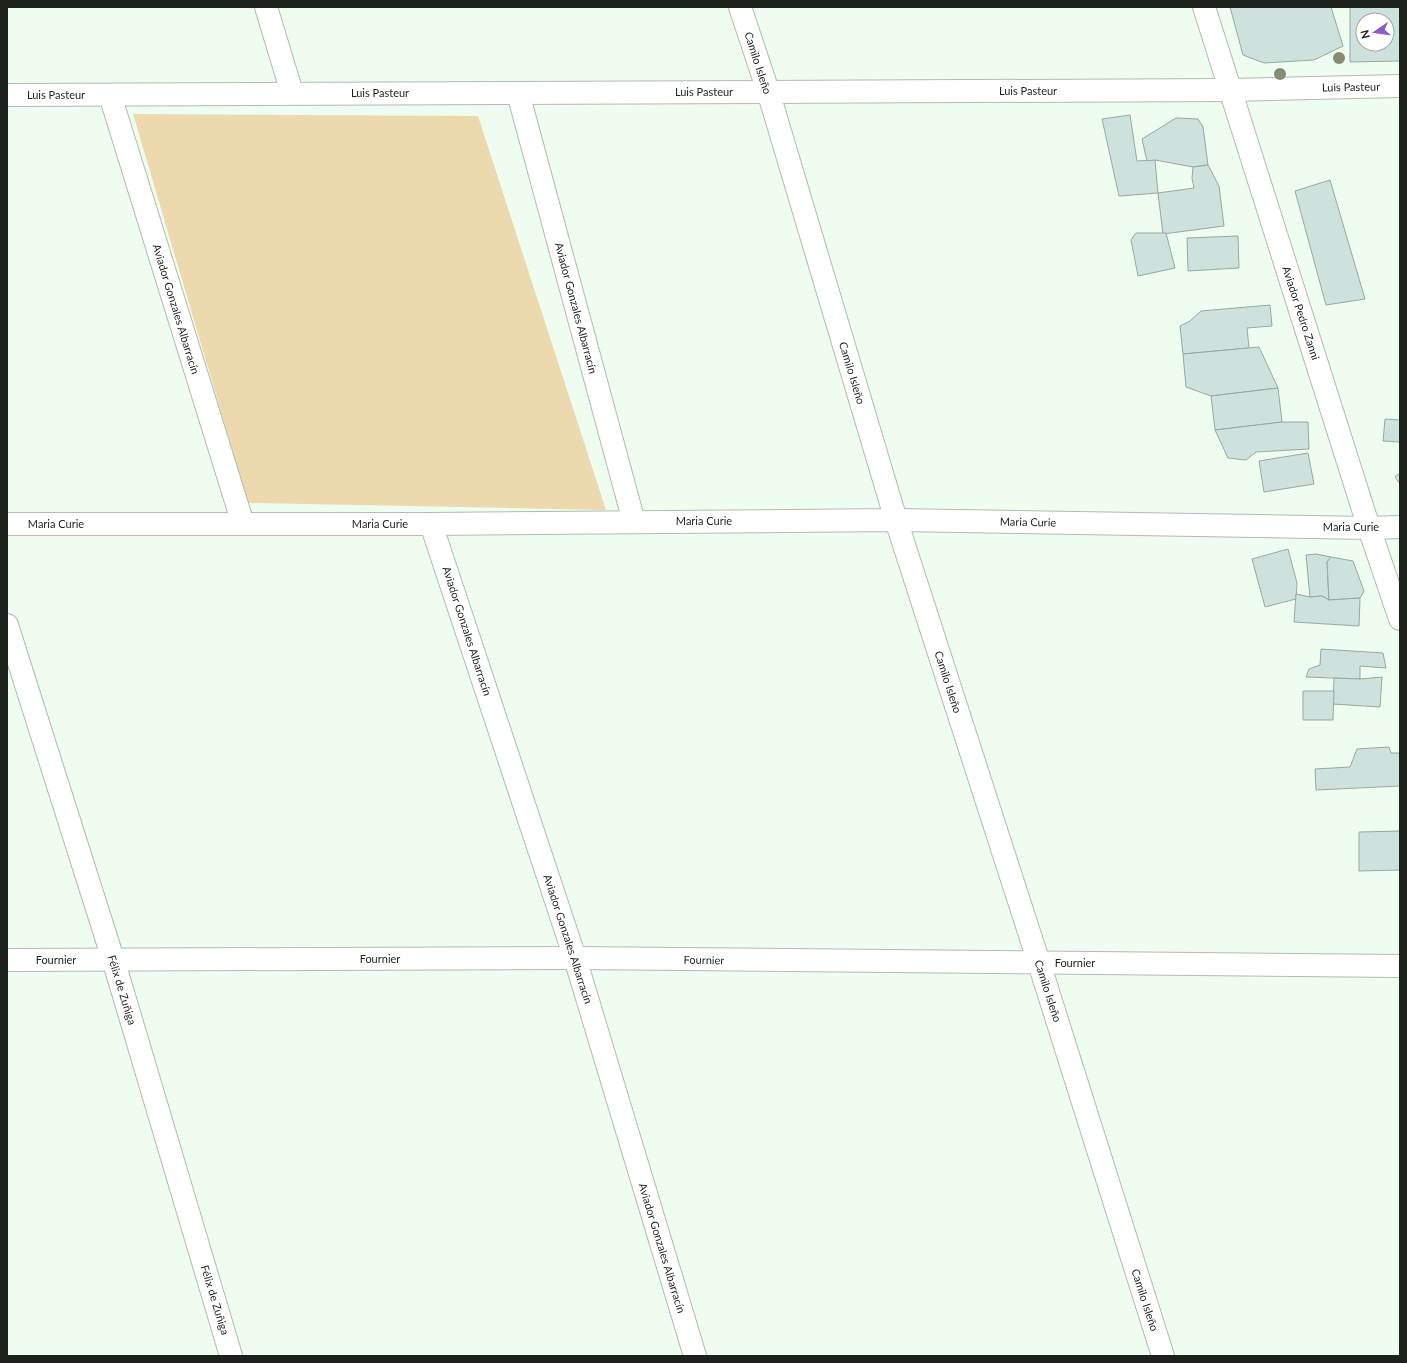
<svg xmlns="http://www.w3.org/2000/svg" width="1407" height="1363" font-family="Lato,sans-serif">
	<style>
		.green { fill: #edd9ae }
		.building { fill: #cde2dc; stroke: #95a9a4; fill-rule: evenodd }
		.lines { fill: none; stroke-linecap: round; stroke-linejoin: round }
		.minor-casing { stroke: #afbcb0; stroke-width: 24 }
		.minor { stroke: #fff; stroke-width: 22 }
		.tree { fill: #898a74 }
		.labels { text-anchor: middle; stroke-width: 3.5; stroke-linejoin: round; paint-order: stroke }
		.street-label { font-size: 11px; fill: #1c211c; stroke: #fff }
	</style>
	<rect width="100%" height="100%" fill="#eefdef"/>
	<path class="green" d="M133,114L478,116L606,510L248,503Z"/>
	<g class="building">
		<path d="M1230,7H1331L1343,46L1314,60L1264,63L1243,55Z"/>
		<path d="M1350,7H1400V61L1350,62ZM1363,20H1387V44H1363Z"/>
		<path d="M1130,115L1137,161L1155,160L1158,193L1119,196L1102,119Z"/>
		<path d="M1176,118L1198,119L1203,127L1208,165L1193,167L1155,160L1147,161L1142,139Z"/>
		<path d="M1208,165L1219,186L1224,226L1163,234L1158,193L1194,188L1192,178L1193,167Z"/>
		<path d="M1330,180L1365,299L1326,305L1295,191Z"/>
		<path d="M1136,233H1166L1175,268L1138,276L1131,240Z"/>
		<path d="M1238,236L1239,268L1188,271L1187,238Z"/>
		<path d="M1270,305L1272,326L1247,328L1249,348L1183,354L1180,326L1190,321L1201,311Z"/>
		<path d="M1259,347L1278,388L1211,396L1186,387L1183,354Z"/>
		<path d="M1278,388L1282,422L1215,430L1211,396Z"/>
		<path d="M1385,419L1400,420V442L1383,441Z"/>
		<path d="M1282,422H1308L1309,449L1256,452L1246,460L1228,458L1215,430Z"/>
		<path d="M1308,453L1314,484L1264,492L1259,461Z"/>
		<path d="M1400,473V484L1395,477Z"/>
		<path d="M1288,549L1297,583L1296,599L1265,607L1252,559Z"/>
		<path d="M1316,554L1331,557L1327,562L1329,600L1322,596L1310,597L1306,555Z"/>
		<path d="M1331,557L1353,561L1364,591L1360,598L1329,600L1327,562Z"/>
		<path d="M1296,594L1310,597L1322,596L1329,600L1360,598L1359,626L1294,622Z"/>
		<path d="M1321,649L1383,653L1386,668L1360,666V679L1306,677L1309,669L1320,665Z"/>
		<path d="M1382,677L1380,707L1333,704L1334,678L1360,679Z"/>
		<path d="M1303,691H1334L1333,720H1303Z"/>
		<path d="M1389,747L1391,753H1400V786L1316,790L1315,769L1350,767L1357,749Z"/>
		<path d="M1400,831V870L1359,871V832Z"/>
	</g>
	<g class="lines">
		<defs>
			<g id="minor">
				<path d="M266,7L292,93"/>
				<path d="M740,7L768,91L896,520L1039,963L1163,1356"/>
				<path d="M1204,7L1369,528L1400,619"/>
				<path d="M518,93L634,522"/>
				<path d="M7,95L1231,90L1400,86"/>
				<path d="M110,95L243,524"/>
				<path d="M7,524H431L896,520L1369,528L1400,527"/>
				<path d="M431,524L575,958L695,1356"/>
				<path d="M7,625L113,959L231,1356"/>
				<path d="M7,960L575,958L1400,966"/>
			</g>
		</defs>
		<use href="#minor" class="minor-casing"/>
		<use href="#minor" class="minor"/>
	</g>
	<g class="tree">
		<circle cx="1339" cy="58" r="6"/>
		<circle cx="1280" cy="74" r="6"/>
	</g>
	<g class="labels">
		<g class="street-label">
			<text transform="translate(758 63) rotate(72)" y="4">Camilo Isleño</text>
			<text transform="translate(1351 87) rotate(-1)" y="4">Luis Pasteur</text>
			<text x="1028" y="95">Luis Pasteur</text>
			<text x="704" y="96">Luis Pasteur</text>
			<text x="380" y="97">Luis Pasteur</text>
			<text x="56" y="99">Luis Pasteur</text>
			<text transform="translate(576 308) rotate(75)" y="4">Aviador Gonzales Albarracín</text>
			<text transform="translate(176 309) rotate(73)" y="4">Aviador Gonzales Albarracín</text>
			<text transform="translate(1301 313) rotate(72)" y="4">Aviador Pedro Zanni</text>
			<text transform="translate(852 373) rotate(73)" y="4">Camilo Isleño</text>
			<text x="704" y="525">Maria Curie</text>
			<text transform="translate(1028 522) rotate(1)" y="4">Maria Curie</text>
			<text x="56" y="528">Maria Curie</text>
			<text x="380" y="528">Maria Curie</text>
			<text x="1351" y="531">Maria Curie</text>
			<text transform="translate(467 631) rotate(72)" y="4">Aviador Gonzales Albarracín</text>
			<text transform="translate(948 682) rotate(72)" y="4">Camilo Isleño</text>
			<text transform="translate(568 939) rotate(72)" y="4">Aviador Gonzales Albarracín</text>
			<text x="380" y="963">Fournier</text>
			<text x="56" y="964">Fournier</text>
			<text transform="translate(704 960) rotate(1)" y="4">Fournier</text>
			<text x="1075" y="967">Fournier</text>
			<text transform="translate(122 990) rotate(73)" y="4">Félix de Zuñiga</text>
			<text transform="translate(1048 991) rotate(72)" y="4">Camilo Isleño</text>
			<text transform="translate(662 1248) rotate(73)" y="4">Aviador Gonzales Albarracín</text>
			<text transform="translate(215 1300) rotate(73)" y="4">Félix de Zuñiga</text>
			<text transform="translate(1145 1300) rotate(72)" y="4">Camilo Isleño</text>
		</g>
	</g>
	<rect width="1407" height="1363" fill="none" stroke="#1c211c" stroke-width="16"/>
	<g transform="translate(1375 32) rotate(257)"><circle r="19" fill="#ffffff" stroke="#a4a6a4"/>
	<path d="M0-3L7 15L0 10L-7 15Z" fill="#8e58d0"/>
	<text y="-6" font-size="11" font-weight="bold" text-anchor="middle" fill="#1c211c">N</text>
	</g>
</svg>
